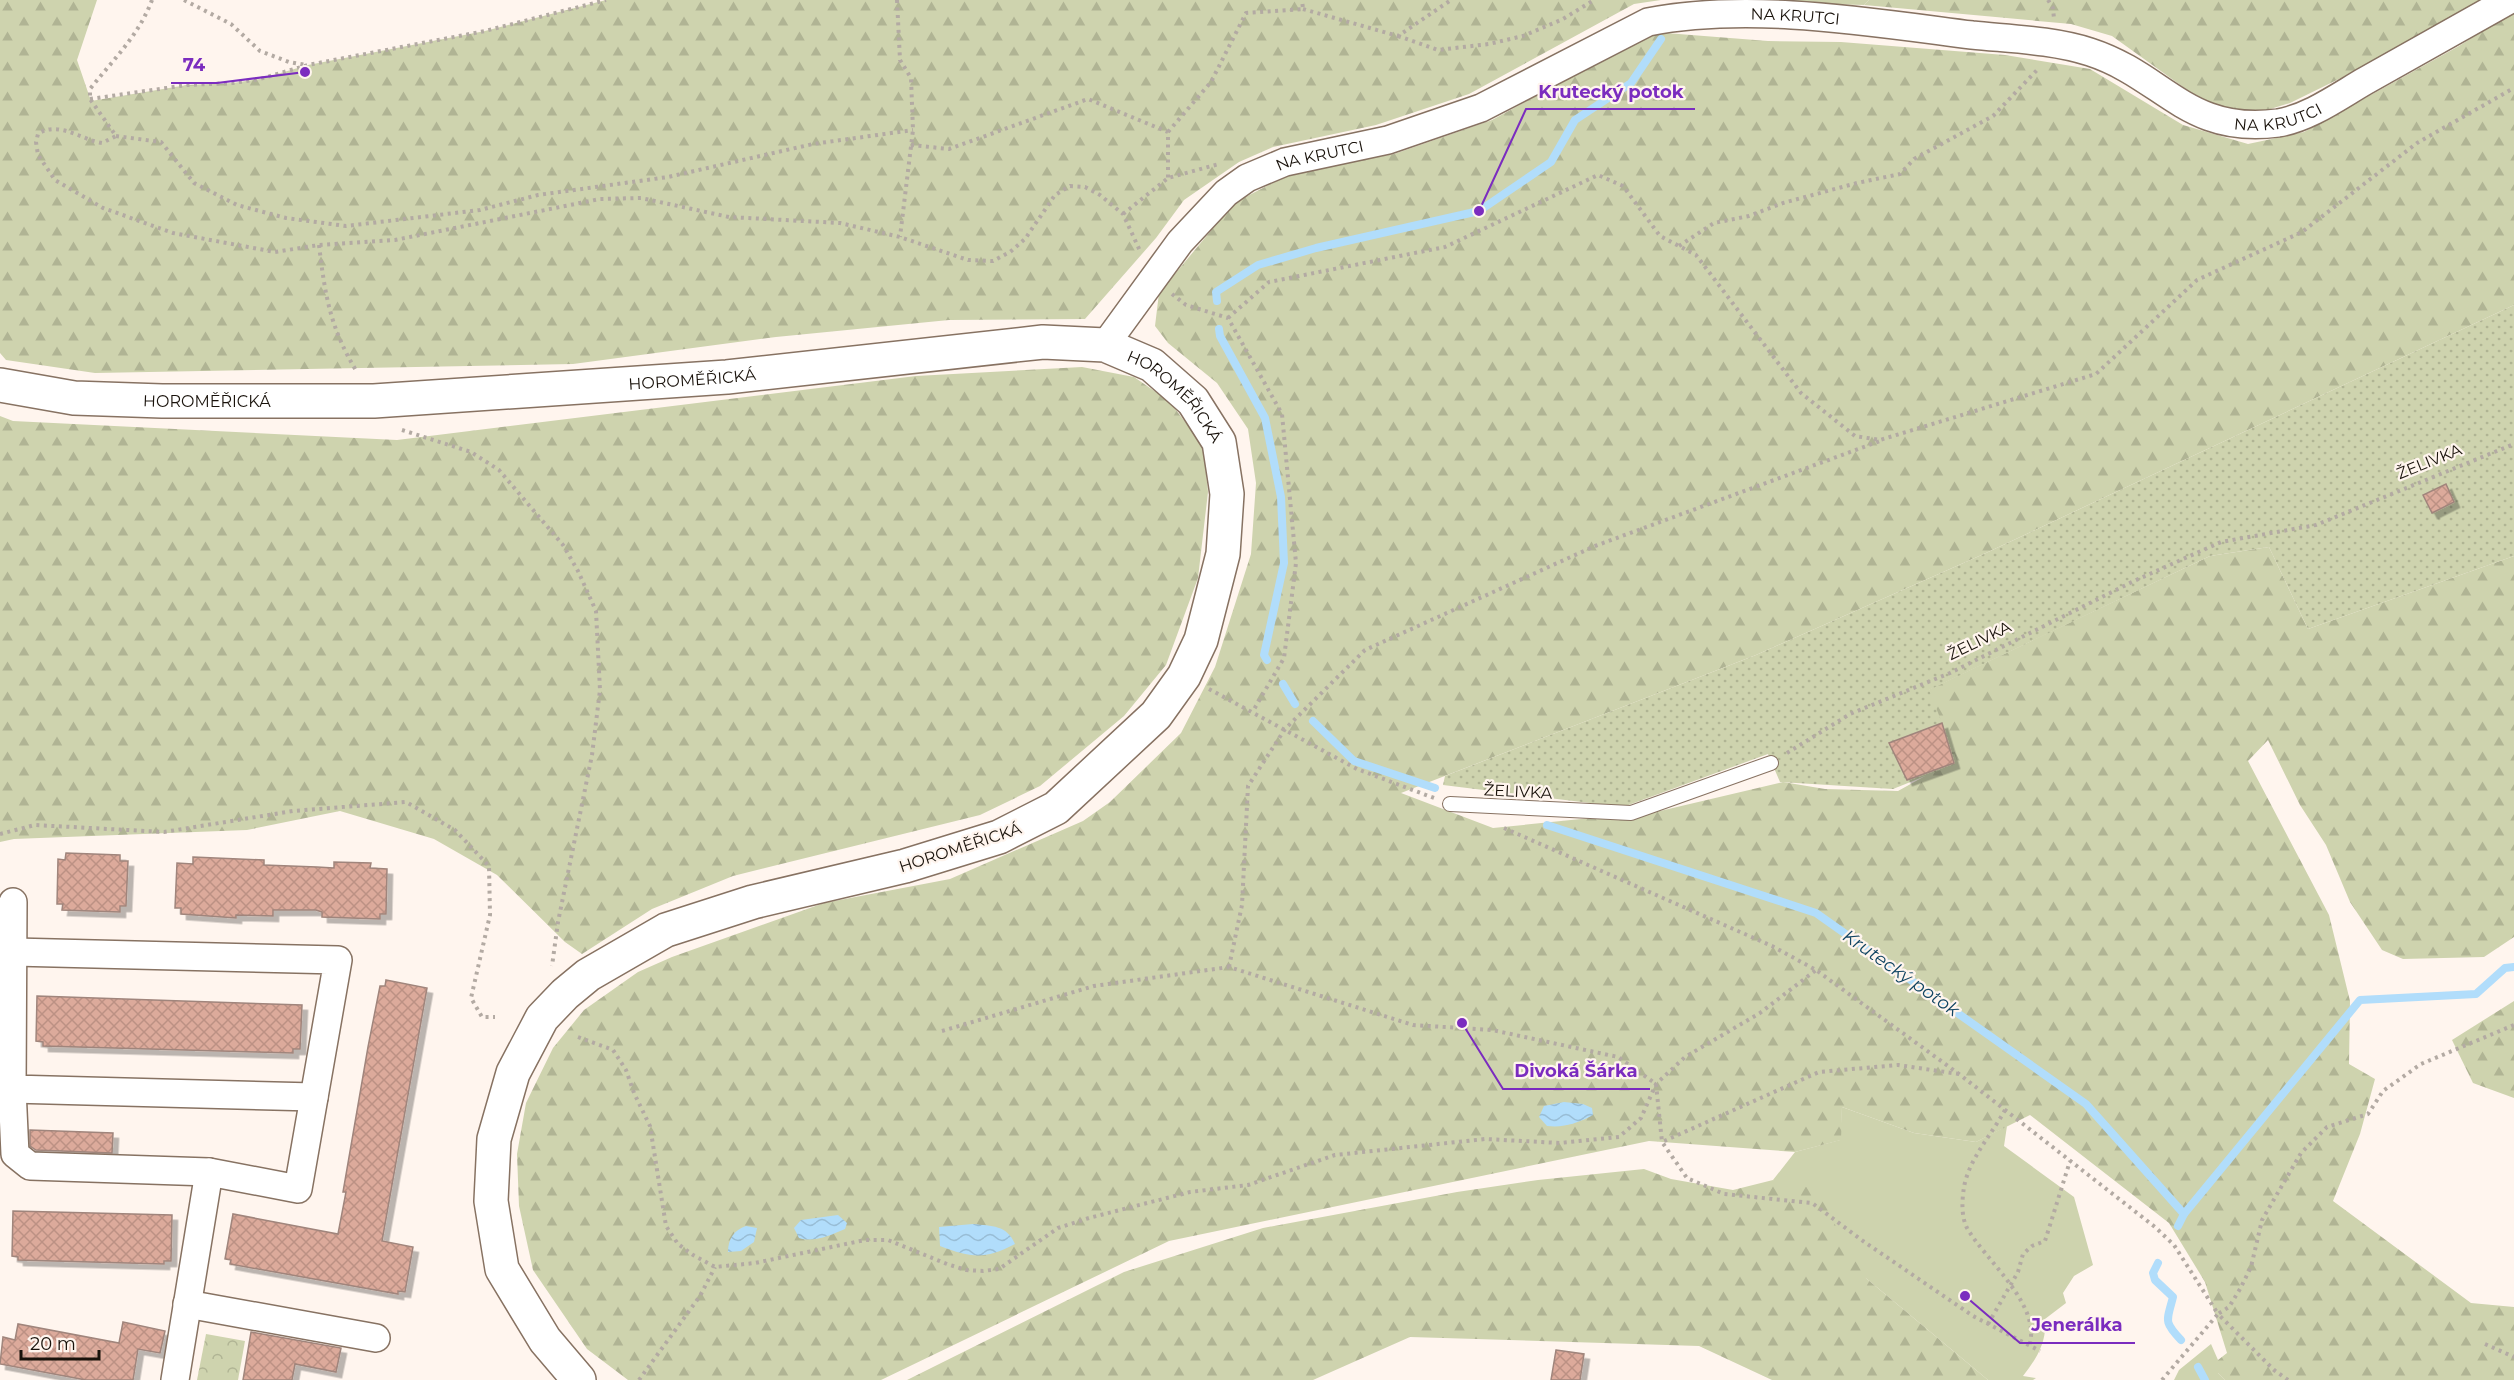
<svg xmlns="http://www.w3.org/2000/svg" width="2514" height="1380" font-family="Montserrat,sans-serif">
	<style>
		.grass { fill: #ced3ae }
		.forest { fill: url(#forest-firs) }
		.park { fill: url(#park-crowns) }
		.garden { fill: url(#garden-dots) }
		.water { fill: url(#water-waves) }
		.lines { fill: none; stroke-linecap: round; stroke-linejoin: round }
		.stream { stroke: #b1ddfb; stroke-width: 8 }
		.building { fill: url(#building-cross-hatch); stroke: #a0857c; stroke-width: 1.5; filter: url(#shadow) }
		.service-casing { stroke: #877262; stroke-width: 16 }
		.minor-casing { stroke: #877262; stroke-width: 30 }
		.secondary-casing { stroke: #877262; stroke-width: 36 }
		.path { stroke: #b3aaa3; stroke-width: 4; stroke-dasharray: 3 4.5; stroke-linecap: butt }
		.service { stroke: #fff; stroke-width: 14 }
		.minor { stroke: #fff; stroke-width: 27 }
		.secondary { stroke: #fff; stroke-width: 33 }
		.labels { text-anchor: middle; stroke-width: 4.5; stroke-linejoin: round; paint-order: stroke }
		.street-label { font-size: 16px; fill: #19120b; stroke: #fff5ee }
		.water-label { font-size: 18px; font-style: italic; fill: #114563; stroke: #fff5ee }
		.leader { fill: none; stroke: #7b2cbf; stroke-width: 2 }
		.callout-dot { fill: #7b2cbf; stroke: #fff5ee; stroke-width: 2 }
		.callout-label { font-size: 18px; text-anchor: middle; font-weight: bold; fill: #7b2cbf; stroke: #fff5ee; stroke-width: 4.5; stroke-linejoin: round; paint-order: stroke }
	</style>
	<defs>
		<pattern id="forest-firs" width="22" height="20" patternUnits="userSpaceOnUse" patternTransform="scale(1.5)"><rect width="22" height="20" fill="#ced3ae"/><path d="M5 1l3.5 6h-7zM16 11l3.5 6h-7z" fill="#b0b494"/></pattern>
		<pattern id="park-crowns" width="20" height="18" patternUnits="userSpaceOnUse" patternTransform="scale(1.5)"><rect width="20" height="18" fill="#ced3ae"/><path d="M2 6a3 3 0 1 1 6 0M12 15a3 3 0 1 1 6 0" fill="none" stroke="#b0b494"/></pattern>
		<pattern id="garden-dots" width="8" height="8" patternUnits="userSpaceOnUse" patternTransform="scale(1.5)"><rect width="8" height="8" fill="#ced3ae"/><path d="M2 2h.1M6 6h.1" fill="none" stroke="#b0b494" stroke-width="1.8" stroke-linecap="round"/></pattern>
		<pattern id="water-waves" width="16" height="10" patternUnits="userSpaceOnUse" patternTransform="scale(1.5)"><rect width="16" height="10" fill="#b1ddfb"/><path d="M0 5q4-4 8 0t8 0" fill="none" stroke="#98bdd6"/></pattern>
		<pattern id="building-cross-hatch" width="8" height="8" patternUnits="userSpaceOnUse" patternTransform="scale(1.5)"><rect width="8" height="8" fill="#dcaa9b"/><path d="M0 0l8 8M0 8l8-8" fill="none" stroke="#bc9184"/></pattern>
		<filter id="shadow"><feDropShadow dx="5.5" dy="5.5" stdDeviation="0" flood-color="#0004"/></filter>
	</defs>
	<rect width="100%" height="100%" fill="#fff5ee"/>
	<g class="grass">
		<path d="M1794,0H1869L1864,5L1790,3Z"/>
		<path d="M1842,1107L1914,1133L1976,1142L2007,1126L2004,1146L2074,1197L2093,1265L2074,1276L2063,1293L2066,1303L2045,1319C2047,1342 2037,1358 2023,1376L2036,1378L2033,1380H1988L1867,1279L1773,1180L1795,1152L1840,1140Z"/>
		<path d="M2211,1344L2218,1360V1373L2225,1380H2174L2179,1370Z"/>
	</g>
	<g class="forest">
		<path d="M0,0H97L77,60L91,101L187,85L233,83L260,79L308,65L485,31L606,0H1661L1634,4L1469,94L1376,125L1273,147L1239,162L1184,200L1156,238L1085,319L949,320L776,337L573,364L95,373L6,360L0,353Z"/>
		<path d="M1869,0H2480L2392,53L2290,103L2264,111L2228,109L2204,102L2112,36L2071,24L1864,5Z"/>
		<path d="M2514,11V305L1986,553L1756,655L1401,793L1493,828L1660,811L1783,782L1825,789L1898,791L1925,776L1928,690L2210,556L2269,547L2308,629L2514,556V937L2484,957L2403,959L2382,950L2350,902L2326,845L2300,805L2268,740L2248,761L2329,915L2350,1001L2349,1064L2375,1079L2360,1134L2333,1201L2471,1303L2514,1307V1380H2225L2218,1373V1360L2227,1353L2205,1282L2169,1223L2030,1115L1976,1142L1914,1133L1842,1107L1841,1140L1795,1152L1649,1141L1169,1241L881,1380H628L587,1349L533,1270L519,1206L517,1154L526,1103L553,1048L584,1010L638,972L672,957L824,903L950,879L1083,821L1110,802L1181,733L1215,667L1251,554L1256,483L1248,429L1217,383L1168,343L1155,326L1159,293L1234,203L1292,173L1394,154L1492,120L1653,32L1768,41L1841,42L2005,55L2090,69L2183,125L2248,144L2304,132L2459,46Z"/>
		<path d="M1082,367L1134,377L1169,401L1203,445L1208,492L1198,578L1166,665L1124,716L1040,786L980,815L733,876L652,909L582,954L565,942L497,875L434,839L340,811L247,830L14,839L0,842V416L13,421L397,440L916,376Z"/>
		<path d="M2514,1001V1098L2473,1083L2452,1040Z"/>
		<path d="M1644,1169L1671,1179L1733,1190L1773,1180L1816,1189L1833,1202L1830,1216L1867,1279L1988,1380H1772L1699,1346L1410,1337L1313,1380H907L1124,1272L1263,1228L1457,1192L1538,1180Z"/>
	</g>
	<path class="park" d="M206,1334L245,1341L238,1380H197Z"/>
	<path class="garden" d="M2514,305V556L2308,629L2269,547L2210,556L1929,690L1958,763L1893,789L1780,782L1768,754L1623,807L1443,785L1445,776L1756,655L1986,553Z"/>
	<g class="water">
		<path d="M1564,1102L1583,1104L1592,1108L1593,1115C1578,1123 1564,1128 1547,1126L1539,1117L1544,1106Z"/>
		<path d="M838,1215L847,1223L845,1229C831,1235 814,1243 799,1238L794,1228L801,1220Z"/>
		<path d="M973,1224C992,1226 1007,1225 1015,1244C984,1260 972,1258 940,1246L939,1227Z"/>
		<path d="M746,1226L757,1228L754,1242L741,1251L728,1252C728,1239 734,1230 746,1226Z"/>
	</g>
	<g class="lines">
		<g class="stream">
			<path d="M1217,301L1216,292L1258,265L1316,248L1479,211L1551,162L1575,120L1631,83L1661,39"/>
			<path d="M1219,329L1220,336L1265,418L1281,497L1284,563L1264,655L1267,660"/>
			<path d="M1283,684L1295,704"/>
			<path d="M1313,721L1354,761L1435,788"/>
			<path d="M1547,825L1816,913L2086,1104L2184,1214L2178,1226"/>
			<path d="M2184,1214L2360,1000L2476,994L2505,968L2514,967"/>
			<path d="M2158,1263L2153,1273L2155,1280L2173,1297C2167,1321 2163,1321 2181,1340"/>
			<path d="M2198,1367L2205,1380"/>
		</g>
	</g>
	<g class="building">
		<path d="M2446,484L2454,502L2432,513L2423,495Z"/>
		<path d="M1942,723L1954,763L1907,780L1889,743Z"/>
		<path d="M66,853L120,855V861H128L126,906H120V912L62,910L63,904H57L58,859L65,860Z"/>
		<path d="M193,857L264,860V865L317,867L334,868V862L371,863L370,868L387,869L386,914H380V919L322,917V912L316,910H273V916L236,915V918L181,914V908H175L177,863L193,864Z"/>
		<path d="M386,980L427,988L382,1241L413,1247L405,1292L398,1291V1294L230,1264L231,1260L225,1259L233,1214L338,1234L346,1192H343L368,1047L380,986H385Z"/>
		<path d="M37,996L302,1005L300,1049H293V1053L43,1046V1042L36,1041Z"/>
		<path d="M30,1130L113,1133L112,1153L36,1150L30,1146Z"/>
		<path d="M13,1211L172,1215L171,1261H164V1264L18,1260V1257L12,1256Z"/>
		<path d="M123,1322L165,1331L160,1353L138,1349L133,1380H86L0,1364L3,1337L15,1340L18,1324L119,1343Z"/>
		<path d="M251,1332L341,1348L336,1372L295,1364L292,1380H243Z"/>
		<path d="M1556,1350L1584,1354L1580,1380H1551Z"/>
	</g>
	<g class="lines">
		<defs>
			<path id="service" d="M1450,804L1631,813L1771,763"/>
			<g id="minor">
				<path id="s1" d="M1105,345L1180,242L1226,193L1247,178L1285,162L1388,140L1481,108L1648,22C1750,2 1870,22 1972,35C2011,39 2053,40 2090,52C2164,76 2187,135 2278,123C2309,118 2339,96 2365,81C2413,54 2461,27 2509,0"/>
				<path d="M13,902L12,1089L314,1097"/>
				<path d="M12,1089L15,1154L30,1166L209,1172L298,1189L338,960L14,952"/>
				<path d="M187,1304L376,1338"/>
				<path d="M175,1380L209,1172"/>
			</g>
			<g id="secondary">
				<path id="s2" d="M0,385L74,398L162,401H374L727,377L1043,342L1105,345L1152,365L1193,401L1219,442L1227,494L1223,554L1201,640L1184,676L1156,715L1056,808L999,837L905,866L753,902L666,930L588,975L565,994L542,1018L513,1073L494,1139L491,1201L502,1269L545,1340L579,1380"/>
			</g>
		</defs>
		<use href="#service" class="service-casing"/>
		<use href="#minor" class="minor-casing"/>
		<use href="#secondary" class="secondary-casing"/>
		<g class="path">
			<path d="M152,0C139,35 113,60 90,89V99L116,136L102,143C82,140 58,120 38,134L36,142L38,155L55,180L103,208L173,233L275,252L319,245L395,240L600,199L641,198L729,217L840,223L900,237L968,260L993,261L1010,252L1025,239L1055,195L1070,186L1085,187L1100,195L1123,214L1141,253"/>
			<path d="M184,0L231,24L260,51L289,62L306,65"/>
			<path d="M897,0L900,60L911,78L913,130L900,237"/>
			<path d="M2048,0L2053,8L2054,19"/>
			<path d="M1303,9L1398,36L1451,0"/>
			<path d="M1398,36L1438,50L1489,44L1523,36L1563,19L1594,0"/>
			<path d="M90,99L187,85L233,83L260,79L308,65L485,31L606,0"/>
			<path d="M1168,132L1211,82L1246,13L1303,9L1302,0"/>
			<path d="M116,136L161,142L194,183L237,205L286,218L346,226L480,210L538,195L668,177L813,144L913,130"/>
			<path d="M911,145L949,149L1088,99L1168,132V178"/>
			<path d="M1123,214L1168,178L1219,164"/>
			<path d="M319,245C325,295 330,328 357,372"/>
			<path d="M1679,246L1714,223L1749,216L1783,203L1857,183L1900,174L1914,159L1993,116L2038,69"/>
			<path d="M1172,294L1186,305L1228,318L1282,414L1296,563L1284,658L1253,711"/>
			<path d="M1228,318L1269,282L1445,247L1598,175L1623,186L1660,236L1696,255L1801,393L1855,436L1880,440L2096,374L2197,280L2302,232L2417,143L2514,88"/>
			<path d="M402,430L471,452L499,470L563,545L578,571L596,611L600,690L592,755L558,922L552,966"/>
			<path d="M1209,689L1357,769L1434,798"/>
			<path d="M1787,753L1850,714L1950,673L2134,581L2221,542L2316,525L2514,444"/>
			<path d="M1504,828L1772,946L1816,970L1959,1074L2155,1227L2174,1245L2218,1314L2229,1307L2240,1289L2251,1267L2262,1220L2301,1153L2327,1127L2368,1114L2383,1091L2421,1064L2514,1025"/>
			<path d="M0,834L35,825L164,832L293,811L406,802L455,830L489,866L490,915L471,998L482,1017H495"/>
			<path d="M1229,967L1242,905L1248,786L1285,729L1365,650L1595,546L1880,441"/>
			<path d="M942,1031L1094,986L1229,967L1413,1025L1492,1030L1618,1057L1656,1084L1662,1142"/>
			<path d="M578,1037L613,1050L626,1070L634,1093L650,1126L666,1226L678,1244L693,1255L715,1267L755,1263L865,1240H888L947,1264L966,1270L983,1271L999,1269L1058,1228L1089,1218L1190,1192L1248,1185L1335,1155L1485,1139L1560,1143L1619,1137L1641,1118L1656,1084L1685,1057L1760,1013L1816,970"/>
			<path d="M1959,1074L1898,1065L1819,1072L1662,1142L1687,1178L1724,1194L1812,1203L1863,1241L1973,1316L2040,1351"/>
			<path d="M2005,1110C1992,1134 1969,1159 1964,1187C1962,1200 1961,1216 1967,1228C1985,1260 2043,1306 2029,1346"/>
			<path d="M1988,1324L2018,1272L2023,1254L2032,1246L2045,1241L2070,1161"/>
			<path d="M2485,1344L2514,1357"/>
			<path d="M639,1380L700,1296L715,1267"/>
			<path d="M2162,1380L2218,1314L2274,1370L2288,1380"/>
		</g>
		<use href="#service" class="service"/>
		<use href="#minor" class="minor"/>
		<use href="#secondary" class="secondary"/>
	</g>
	<g class="labels">
		<g class="street-label">
			<text dy="6" stroke="none"><textPath href="#s1" startOffset="801">NA KRUTCI</textPath></text>
			<text dy="6" stroke="none"><textPath href="#s1" startOffset="1305">NA KRUTCI</textPath></text>
			<text dy="6" stroke="none"><textPath href="#s1" startOffset="297">NA KRUTCI</textPath></text>
			<text dy="6" stroke="none"><textPath href="#s2" startOffset="694">HOROMĚŘICKÁ</textPath></text>
			<text dy="6" stroke="none"><textPath href="#s2" startOffset="208">HOROMĚŘICKÁ</textPath></text>
			<text dy="6" stroke="none"><textPath href="#s2" startOffset="1198">HOROMĚŘICKÁ</textPath></text>
			<text transform="translate(2429 461) rotate(-22)" y="6">ŽELIVKA</text>
			<text transform="translate(1979 640) rotate(-26)" y="6">ŽELIVKA</text>
			<text transform="translate(1518 791) rotate(3)" y="6">ŽELIVKA</text>
			<text transform="translate(960 847) rotate(-18)" y="6">HOROMĚŘICKÁ</text>
		</g>
		<g class="water-label">
			<text transform="translate(1901 973) rotate(35)" y="6">Krutecký potok</text>
		</g>
	</g>
	<path class="leader" d="M305 72L217 83H171M1479 211L1526 109H1695M1462 1023L1503 1089H1650M1965 1296L2020 1343H2135"/>
	<g class="callout-dot">
		<circle cx="305" cy="72" r="6"/>
		<circle cx="1479" cy="211" r="6"/>
		<circle cx="1462" cy="1023" r="6"/>
		<circle cx="1965" cy="1296" r="6"/>
	</g>
	<g class="callout-label">
		<text x="194" y="71">74</text>
		<text x="1611" y="98">Krutecký potok</text>
		<text x="1576" y="1077">Divoká Šárka</text>
		<text x="2077" y="1331">Jenerálka</text>
	</g>
	<path d="M21 1350v9h78v-9" fill="none" stroke="#19120b" stroke-width="3"/>
	<text x="30" y="1350" font-size="18" fill="#19120b" stroke="#fff5ee" stroke-width="4.5" paint-order="stroke">20 m</text>
</svg>
